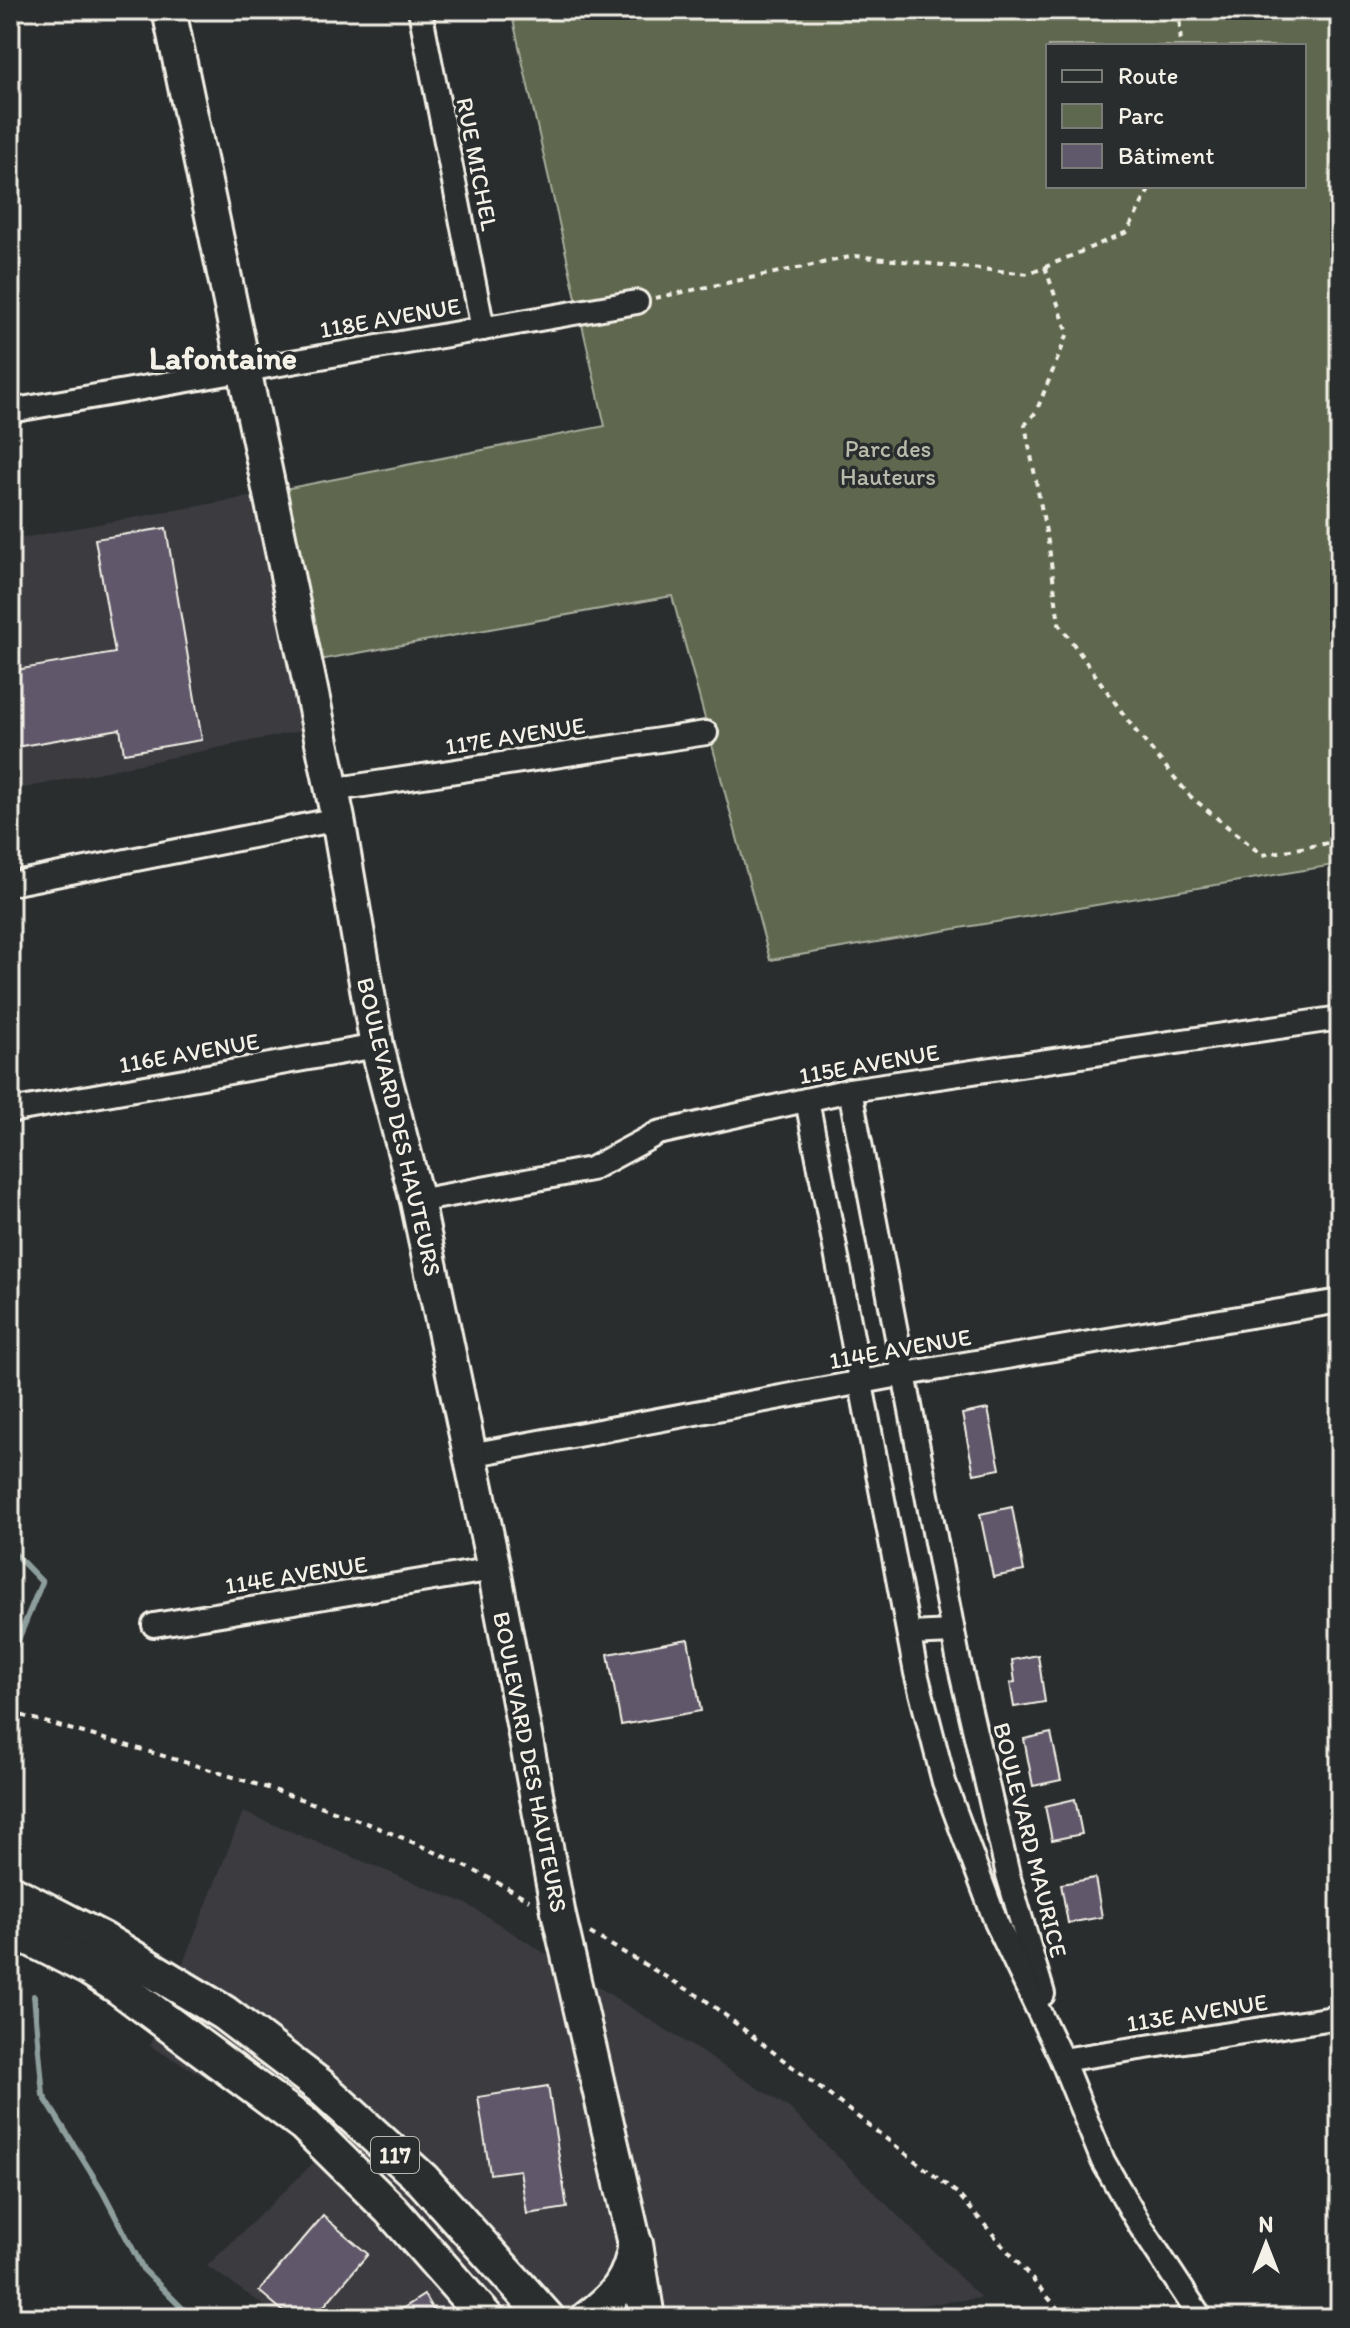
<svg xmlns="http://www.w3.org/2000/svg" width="1350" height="2328" font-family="Itim,sans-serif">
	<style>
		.built { fill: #3a3a40 }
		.green { fill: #5e684f; stroke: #a9ac9c; stroke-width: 2; fill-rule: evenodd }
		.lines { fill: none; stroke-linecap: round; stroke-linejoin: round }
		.stream { stroke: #8d9e9c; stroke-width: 6 }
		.building { fill: #60596b; stroke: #f4f1e8; stroke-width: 2 }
		.street-casing { stroke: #f4f1e8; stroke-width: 28 }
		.secondary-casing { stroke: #f4f1e8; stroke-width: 38 }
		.primary-casing { stroke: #f4f1e8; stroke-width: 40 }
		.path { stroke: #f4f1e8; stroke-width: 4; stroke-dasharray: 6 6; stroke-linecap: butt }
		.street { stroke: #2a2d2e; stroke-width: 22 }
		.secondary { stroke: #2a2d2e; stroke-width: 32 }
		.primary { stroke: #2a2d2e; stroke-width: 34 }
		.labels { text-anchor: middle; stroke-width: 7; stroke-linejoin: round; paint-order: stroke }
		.shield { fill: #2a2d2e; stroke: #b7b6b0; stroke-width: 2 }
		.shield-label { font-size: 22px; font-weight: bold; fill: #f4f1e8 }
		.street-label { font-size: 24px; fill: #f4f1e8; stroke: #2a2d2e }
		.park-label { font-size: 24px; fill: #b8baab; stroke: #2a2d2e }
		.district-label { font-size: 32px; font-weight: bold; fill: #f4f1e8; stroke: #2a2d2e }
	</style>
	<rect width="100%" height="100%" fill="#2a2d2e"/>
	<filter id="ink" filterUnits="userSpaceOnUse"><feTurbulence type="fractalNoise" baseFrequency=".0125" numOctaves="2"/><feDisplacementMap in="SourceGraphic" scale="16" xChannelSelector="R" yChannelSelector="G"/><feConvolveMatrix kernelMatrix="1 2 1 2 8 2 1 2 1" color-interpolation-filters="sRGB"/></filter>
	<g filter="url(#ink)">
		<g class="built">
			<path d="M270,493L318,727L10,791V540Z"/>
			<path d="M243,1812L467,1904L788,2107L981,2298L815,2318H282L207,2266L329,2148L150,2046Z"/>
		</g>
		<path class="green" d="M518,10H1340V864L770,960L672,596L308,662L274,491L605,426L511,11ZM1048,46H1304V186H1048Z"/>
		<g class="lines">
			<g class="stream">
				<path d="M10,1549L42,1582L10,1659"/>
				<path d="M10,1828V1832"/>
				<path d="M34,1996L43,2095L103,2192L143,2269L192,2318"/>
			</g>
		</g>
		<g class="building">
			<path d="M166,528L202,740L124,753L120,729L10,748V671L115,653L95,539Z"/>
			<path d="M988,1409L1000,1469L974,1474L962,1414Z"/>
			<path d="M1012,1507L1024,1571L993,1577L980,1514Z"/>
			<path d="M688,1639L701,1711L621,1725L608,1654Z"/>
			<path d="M1038,1655L1045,1702L1014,1707L1010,1683L1015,1682L1012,1660Z"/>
			<path d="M1051,1733L1061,1780L1033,1786L1024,1739Z"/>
			<path d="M1075,1799L1082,1834L1052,1840L1045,1806Z"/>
			<path d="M1095,1878L1102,1917L1068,1923L1061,1884Z"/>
			<path d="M548,2086L567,2208L527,2214L520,2170L490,2174L478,2097Z"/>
			<path d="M323,2216L368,2254L314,2318H291L259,2291Z"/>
			<path d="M424,2295L438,2318H388Z"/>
		</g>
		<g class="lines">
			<defs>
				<g id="street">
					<path d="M420,10L483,329"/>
					<path d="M10,411L637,302"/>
					<path d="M331,790L706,733"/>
					<path d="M10,884L338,819"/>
					<path d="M850,1090L959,1663L1008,1875L1043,1994"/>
					<path d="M807,1100L916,1673L944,1782L996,1922L1062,2060L1103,2161L1141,2227L1201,2318"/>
					<path d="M10,1111L377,1046"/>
					<path d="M417,1201L591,1169L658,1133L850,1090L1340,1018"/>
					<path d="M470,1455L905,1374L1340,1301"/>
					<path d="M154,1625L494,1569"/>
					<path d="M909,1634L953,1632"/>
					<path d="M1062,2060L1340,2017"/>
				</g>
				<path id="secondary" d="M169,10L338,819L377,1046L417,1201L494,1569L559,1916L635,2244C629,2281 616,2296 587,2318"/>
				<g id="primary">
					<path d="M10,1892L101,1939L224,2013L320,2086L423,2180L547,2318"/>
					<path d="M10,1928L89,1968L119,1987L304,2124L391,2210L486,2318"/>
					<path d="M635,2244L647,2318"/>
				</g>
			</defs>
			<use href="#street" class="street-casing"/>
			<use href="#secondary" class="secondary-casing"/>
			<use href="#primary" class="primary-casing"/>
			<g class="path">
				<path d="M1179,10L1181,46"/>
				<path d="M1045,267L1068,333L1036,412L1025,425L1049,547L1059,624L1134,729L1190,796L1262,855L1340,841"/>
				<path d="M655,298L855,256L1029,274L1127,232L1151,186"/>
				<path d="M10,1712C186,1763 369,1808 529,1900"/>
				<path d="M590,1933L704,1999L957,2193L1066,2318"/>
			</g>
			<use href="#street" class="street"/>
			<use href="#secondary" class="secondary"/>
			<use href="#primary" class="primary"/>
		</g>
	</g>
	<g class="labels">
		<rect class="shield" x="371" y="2137" width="48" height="36" rx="6"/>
		<g class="shield-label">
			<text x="395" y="2163">117</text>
		</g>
		<g class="street-label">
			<text transform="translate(477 164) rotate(79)" y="8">RUE MICHEL</text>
			<text transform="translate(390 318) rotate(-10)" y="8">118E AVENUE</text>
			<text transform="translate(515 736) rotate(-9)" y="8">117E AVENUE</text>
			<text transform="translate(189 1053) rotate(-10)" y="8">116E AVENUE</text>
			<text transform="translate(869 1064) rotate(-10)" y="8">115E AVENUE</text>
			<text transform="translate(399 1127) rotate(77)" y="8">BOULEVARD DES HAUTEURS</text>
			<text transform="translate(900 1349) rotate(-10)" y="8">114E AVENUE</text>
			<text transform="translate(296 1575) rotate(-9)" y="8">114E AVENUE</text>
			<text transform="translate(530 1762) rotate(79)" y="8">BOULEVARD DES HAUTEURS</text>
			<text transform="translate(1030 1840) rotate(76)" y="8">BOULEVARD MAURICE</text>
			<text transform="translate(1197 2013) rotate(-9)" y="8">113E AVENUE</text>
		</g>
		<g class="park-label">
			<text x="888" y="457">Parc des<tspan x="888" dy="28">Hauteurs</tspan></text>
		</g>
		<g class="district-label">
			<text x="223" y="369">Lafontaine</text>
		</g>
	</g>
	<rect width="1350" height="2328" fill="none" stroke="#2a2d2e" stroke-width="40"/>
	<rect x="20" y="20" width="1310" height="2288" fill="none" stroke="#f4f1e8" stroke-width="3" filter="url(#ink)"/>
	<rect x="1046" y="44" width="260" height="144" fill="#2a2d2e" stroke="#7b7b78" stroke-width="2"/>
	<rect x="1062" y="70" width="40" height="12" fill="#2a2d2e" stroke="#7b7b78" stroke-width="2"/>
	<text x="1118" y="84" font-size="24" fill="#f4f1e8">Route</text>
	<rect x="1062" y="104" width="40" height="24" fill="#5e684f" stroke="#7b7b78" stroke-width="2"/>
	<text x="1118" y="124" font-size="24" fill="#f4f1e8">Parc</text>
	<rect x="1062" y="144" width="40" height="24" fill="#60596b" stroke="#7b7b78" stroke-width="2"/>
	<text x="1118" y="164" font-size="24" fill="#f4f1e8">Bâtiment</text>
	<g transform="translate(1266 2244)" stroke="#2a2d2e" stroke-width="6" paint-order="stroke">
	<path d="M0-6L14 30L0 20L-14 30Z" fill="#f4f1e8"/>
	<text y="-12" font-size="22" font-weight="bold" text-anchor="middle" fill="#f4f1e8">N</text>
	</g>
</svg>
